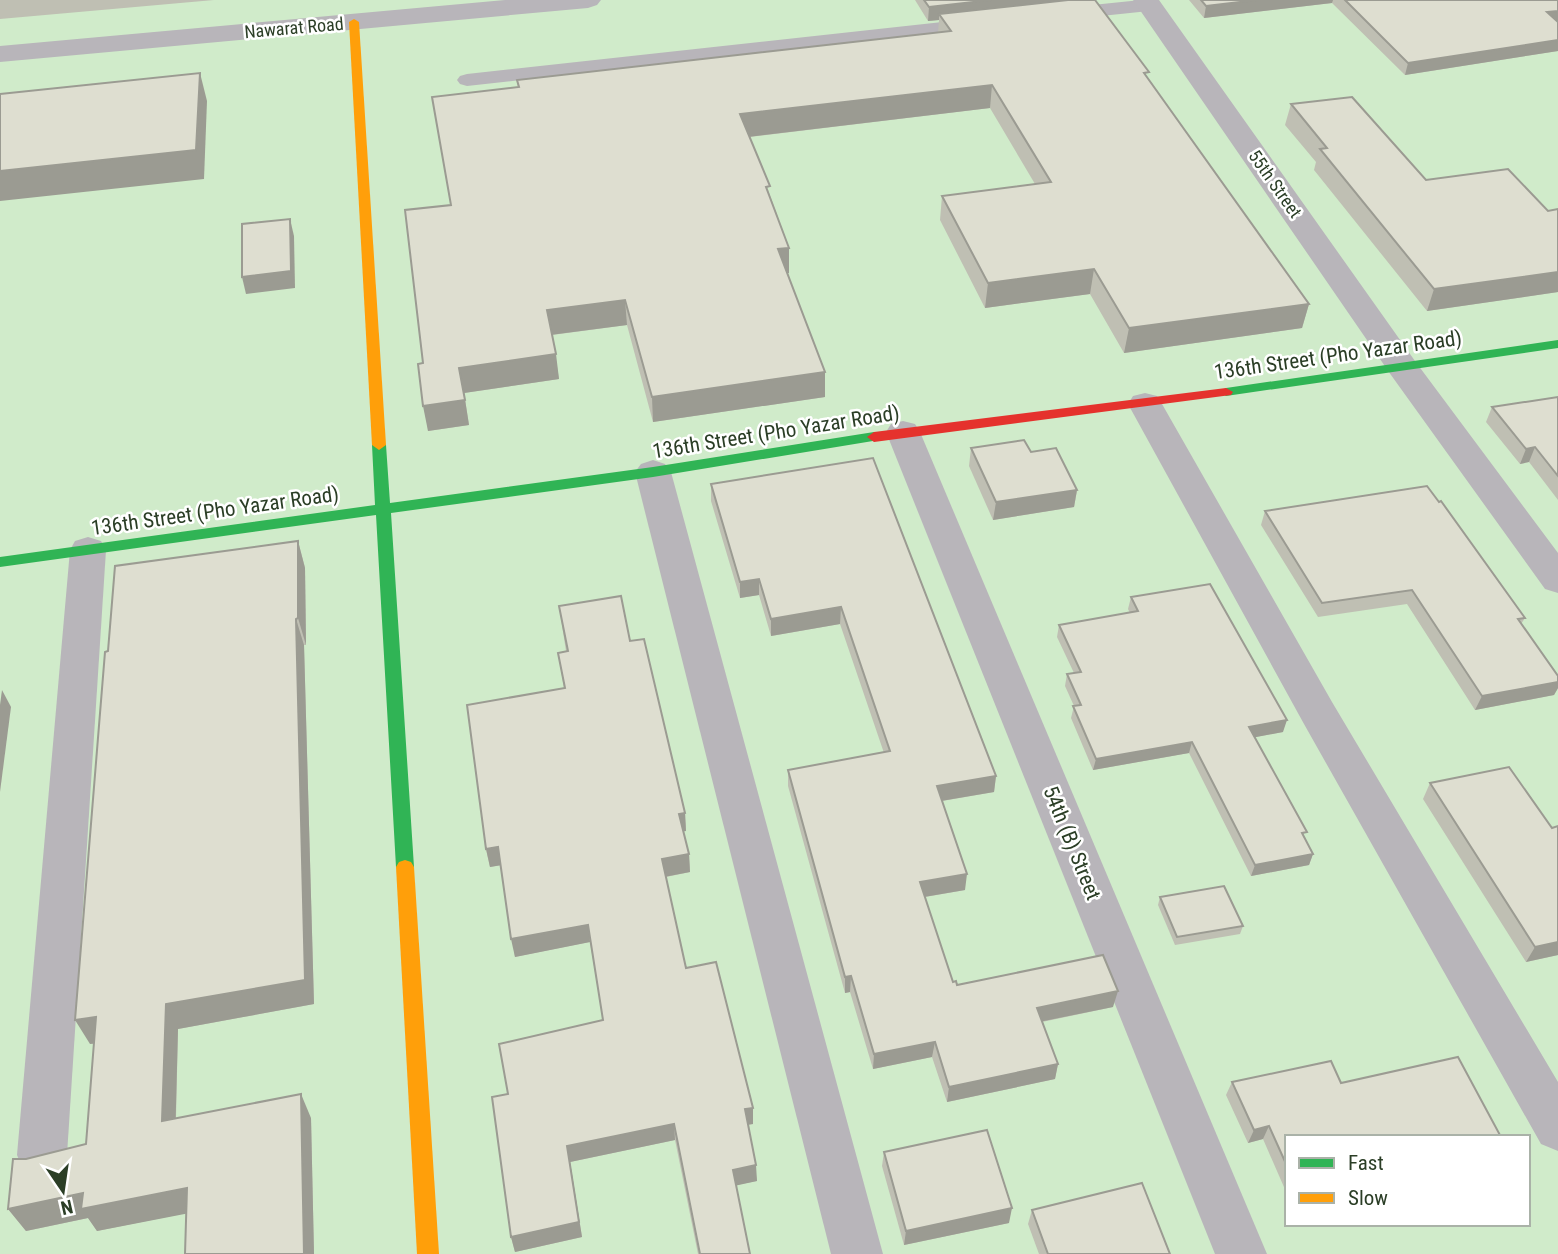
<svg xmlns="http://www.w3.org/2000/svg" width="1558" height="1254" font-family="'Roboto Condensed',sans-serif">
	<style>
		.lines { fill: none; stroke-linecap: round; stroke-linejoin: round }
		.lane { fill: #b8b5ba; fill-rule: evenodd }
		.street { fill: #b8b5ba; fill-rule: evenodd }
		.fast { fill: #30b455; fill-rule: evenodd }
		.slow { fill: #ff9f0a; fill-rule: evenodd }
		.jam { fill: #e5322d; fill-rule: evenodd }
		.wall { fill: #bfbfb3 }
		.shaded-wall { fill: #9b9b92 }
		.building { fill: #deded0; stroke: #9b9b92; stroke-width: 2 }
		.labels { text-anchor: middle; stroke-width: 5; stroke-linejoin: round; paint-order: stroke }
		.far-street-label { font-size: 18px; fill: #2b3e26; stroke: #fff }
		.street-label { font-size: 21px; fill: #2b3e26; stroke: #fff }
	</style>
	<rect width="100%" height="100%" fill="#d0ebca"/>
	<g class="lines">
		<g class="lane">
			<path d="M1141,0L1156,1L1159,5L1149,11L1063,20L1053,14L1063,8Z"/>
			<path d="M979,18L986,20L989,24L986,28L467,86L460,84L457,80L460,76L467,74Z"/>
		</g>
		<g class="street">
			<path d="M505,0H601L597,5L588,8L0,62V46Z"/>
			<path d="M1133,0H1159L1415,361L1558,553V593L1545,589L1391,375Z"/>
			<path d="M1145,393L1157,396L1162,404L1332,702L1558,1082V1151L1541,1144L1304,724L1128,404L1133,396Z"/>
			<path d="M903,421L915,424L920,432L1267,1254H1215L886,432L891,424Z"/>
			<path d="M653,460L665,464L671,472L883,1254H831L635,472L641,464Z"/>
			<path d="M88,537L101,541L106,550L67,1155L60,1172L42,1179L24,1172L17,1155L70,550L75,541Z"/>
		</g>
		<g class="fast">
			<path d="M1558,340V348L1226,396L1219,392L1226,388Z"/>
			<path d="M874,432L881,437L879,440L653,477L391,513L414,867L411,872L405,874L399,872L396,867L376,515L0,567V557L375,505L372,445L379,440L386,445L390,503L653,467Z"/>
		</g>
		<g class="slow">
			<path d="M354,19L359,22L386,445L379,450L372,445L349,22Z"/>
			<path d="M405,860L411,862L414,867L439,1254H417L396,867L399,862Z"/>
		</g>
		<path class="jam" d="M1226,388L1233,392L1231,395L874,442L867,437L874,432Z"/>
	</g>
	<g class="wall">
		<path d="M0,0H214L0,19Z"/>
		<path d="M915,0H1095L1148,78L1309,304L1302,328L1124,353L1090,294L985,308L940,220L942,196L1035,184L990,108L749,137L789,248V273H787L825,372V397L653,422L627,325L552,335L559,379L464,393L469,425L428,431L423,363L450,205L518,88L517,80L938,33L939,20L928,21Z"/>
		<path d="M1189,0H1558V51L1405,75L1332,3L1204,18Z"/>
		<path d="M1291,104L1426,180L1548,211L1558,209V292L1427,311L1314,170L1316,162L1285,125Z"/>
		<path d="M1558,397V500L1529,462L1520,464L1486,422L1492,407Z"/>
		<path d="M971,448L1031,452L1077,490L1074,507L993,520L969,466Z"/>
		<path d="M873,458L996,776L994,792L942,801L965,890L925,897L953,982L957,985L1113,1007L1042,1022L1058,1064L1055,1079L947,1102L932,1057L873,1069L850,992L845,993L788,786V770L884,753L840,624L771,636L759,595L740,598L711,501V484Z"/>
		<path d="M1265,511L1525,618L1521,624L1558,676V688L1554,695L1475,710L1407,604L1318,617L1261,525Z"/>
		<path d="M298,541L305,568L306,645H304L314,1004L178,1029L176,1118H311L314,1254H185L186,1213L97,1231L88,1218L26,1231L8,1209L26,1159L86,1144L94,1044H90L108,651Z"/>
		<path d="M1131,597L1283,732L1255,737L1313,854L1309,865L1251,876L1189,753L1093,770L1071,718L1074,706L1065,686L1067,674L1074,673L1057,637L1059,625L1130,613L1128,609Z"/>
		<path d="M559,606L630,641L685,813L686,831H683L689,854L690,872L666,877L686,968L753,1124L748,1125L757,1181L736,1185L750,1254H698L675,1140L570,1162L582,1237L515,1252L511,1237L508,1094L603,1020L590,942L515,957L501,865L490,867L486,849L564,688L558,653L566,651Z"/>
		<path d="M1430,783L1552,828L1558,826V955L1526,962L1423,799Z"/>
		<path d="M1160,897L1243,926L1240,934L1175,945L1158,905Z"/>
		<path d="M1232,1082L1341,1083L1287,1137V1194L1263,1139L1248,1143L1226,1095Z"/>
		<path d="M884,1152L1009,1223L904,1245L882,1166Z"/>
		<path d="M1032,1210L1170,1254H1039L1028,1224Z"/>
	</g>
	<g class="shaded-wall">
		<path d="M991,0H1083L939,14V20L928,21L929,7Z"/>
		<path d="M1257,0H1333L1332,3L1204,18L1206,6Z"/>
		<path d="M1558,11V22L1547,12Z"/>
		<path d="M1558,40V51L1405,75L1408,63Z"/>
		<path d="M200,73L207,101L204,179L0,201V171Z"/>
		<path d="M992,85L990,108L740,138V114Z"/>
		<path d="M290,219L294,236L295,288L246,294L242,277Z"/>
		<path d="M789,248V273L778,274V249Z"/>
		<path d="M1094,269L1090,294L985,308L988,283Z"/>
		<path d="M1558,272V292L1427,311L1434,289Z"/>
		<path d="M625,300L627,325L550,335L547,310Z"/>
		<path d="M1309,304L1302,328L1124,353L1129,328Z"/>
		<path d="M556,354L559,379L464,393L469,425L428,431L423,406L459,368Z"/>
		<path d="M825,372V397L653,422L652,397Z"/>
		<path d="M1535,447L1529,462L1520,464L1526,449Z"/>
		<path d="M1077,490L1074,507L993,520L996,502Z"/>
		<path d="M298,541L305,568L306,645L298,618Z"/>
		<path d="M759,579V595L740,598V582Z"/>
		<path d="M841,607L840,624L771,636V619Z"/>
		<path d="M296,619L304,645L314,1004L178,1029L175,1144L162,1121L166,1004Z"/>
		<path d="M1558,682V688L1554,695L1475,710L1482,696Z"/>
		<path d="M2,690L11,707L0,792V705Z"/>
		<path d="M1287,720L1283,732L1246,739L1249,727Z"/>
		<path d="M1192,742L1189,753L1093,770L1096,759Z"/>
		<path d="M996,776L994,792L935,802L937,786Z"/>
		<path d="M685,813L686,831L680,832L679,814Z"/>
		<path d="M498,847L502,865L490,867L486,849Z"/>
		<path d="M689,854L690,872L664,877L662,859Z"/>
		<path d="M1313,854L1309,865L1251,876L1255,865Z"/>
		<path d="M967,874L965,890L918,898L920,882Z"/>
		<path d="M588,925L590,942L515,957L511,939Z"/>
		<path d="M1558,942V955L1526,962L1535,947Z"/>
		<path d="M851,976L850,992L845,993V977Z"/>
		<path d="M1118,991L1113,1007L1034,1023L1037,1008Z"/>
		<path d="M96,1017L110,1041L90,1044L75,1020Z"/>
		<path d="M935,1042L932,1057L873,1069L874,1054Z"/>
		<path d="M1058,1064L1055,1079L947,1102L949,1087Z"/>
		<path d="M301,1094L311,1118L314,1254H304Z"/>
		<path d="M753,1108V1124L745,1125V1109Z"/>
		<path d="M674,1124L675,1140L570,1162L582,1237L515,1252L511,1237L567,1146Z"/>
		<path d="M1269,1126L1263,1139L1248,1143L1254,1130Z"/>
		<path d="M756,1165L757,1181L734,1186L733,1170Z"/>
		<path d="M187,1188L200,1211L97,1231L88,1218L26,1231L8,1209L83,1193Z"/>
		<path d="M1012,1208L1009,1223L904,1245L906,1231Z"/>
	</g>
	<g class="building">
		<path d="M924,0H991L929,7Z"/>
		<path d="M1068,0H1095L1149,72L1144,73L1309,304L1129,328L1094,269L988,283L942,196L1051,182L992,85L740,114L770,186L766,187L789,248L778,249L825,372L652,397L625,300L547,310L556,354L459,368L465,400L423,406L418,364L423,363L405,210L451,205L432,97L519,87L517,80L951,31L939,14Z"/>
		<path d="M1201,0H1257L1206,6Z"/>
		<path d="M1345,0H1558V11L1547,12L1558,22V40L1408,63Z"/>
		<path d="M200,73L196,150L0,171V94Z"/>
		<path d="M1352,97L1426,180L1508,169L1548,211L1558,209V272L1434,289L1320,149L1327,148L1291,104Z"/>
		<path d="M290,219L291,271L242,277V224Z"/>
		<path d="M1558,397V476L1535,447L1526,449L1492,407Z"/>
		<path d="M1024,440L1031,452L1056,448L1077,490L996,502L971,448Z"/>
		<path d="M873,458L996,776L937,786L967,874L920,882L953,982L956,981L957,985L1103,955L1118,991L1037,1008L1058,1064L949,1087L935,1042L874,1054L851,976L845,977L788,770L890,751L841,607L771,619L759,579L740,582L711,484Z"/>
		<path d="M1427,486L1439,502L1441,501L1525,618L1518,619L1558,676V682L1482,696L1412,590L1322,603L1265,511Z"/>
		<path d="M298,541V618L296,619L305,980L166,1004L162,1121L301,1094L304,1254H185L187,1188L81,1209L83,1193L8,1209L13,1159H26L86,1144L96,1017L75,1020L105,652L108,651L115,566Z"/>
		<path d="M1210,584L1287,720L1249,727L1307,832L1302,833L1313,854L1255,865L1192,742L1096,759L1073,706L1081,705L1067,674L1081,672L1059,625L1138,611L1131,597Z"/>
		<path d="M621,596L630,641L644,639L685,813L679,814L689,854L662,859L686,968L716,962L753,1108L745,1109L756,1165L733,1170L750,1254H700L674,1124L567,1146L579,1222L511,1237L492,1097L508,1094L499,1044L603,1020L588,925L511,939L498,847L486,849L467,705L565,688L558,653L568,651L559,606Z"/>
		<path d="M1509,767L1552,828L1558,826V942L1535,947L1430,783Z"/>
		<path d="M1224,886L1243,926L1177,937L1160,897Z"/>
		<path d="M1458,1057L1501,1137H1287V1166L1269,1126L1254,1130L1232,1082L1331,1061L1341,1083Z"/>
		<path d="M987,1130L1012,1208L906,1231L884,1152Z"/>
		<path d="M1142,1183L1170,1254H1048L1032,1210Z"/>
	</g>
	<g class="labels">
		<g class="far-street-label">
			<text transform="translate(294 28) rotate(-5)" y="6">Nawarat Road</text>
			<text transform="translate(1275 184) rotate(55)" y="6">55th Street</text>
		</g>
		<g class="street-label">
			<text transform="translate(1338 355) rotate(-8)" y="7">136th Street (Pho Yazar Road)</text>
			<text transform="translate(776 432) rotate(-9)" y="7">136th Street (Pho Yazar Road)</text>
			<text transform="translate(215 511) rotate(-8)" y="7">136th Street (Pho Yazar Road)</text>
			<text transform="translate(1072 843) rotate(68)" y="7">54th (B) Street</text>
		</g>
	</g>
	<rect x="1285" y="1135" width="245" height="91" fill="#ffffff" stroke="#aab2a8" stroke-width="2"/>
	<rect x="1299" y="1158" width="35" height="10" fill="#30b455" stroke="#aab2a8" stroke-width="2"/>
	<text x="1348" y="1170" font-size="21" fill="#2b3e26">Fast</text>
	<rect x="1299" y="1193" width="35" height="10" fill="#ff9f0a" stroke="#aab2a8" stroke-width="2"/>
	<text x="1348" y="1205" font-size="21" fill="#2b3e26">Slow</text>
	<g transform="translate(63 1191) rotate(167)" stroke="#ffffff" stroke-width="5" paint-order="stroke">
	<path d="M0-5L12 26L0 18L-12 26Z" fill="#2b3e26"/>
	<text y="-10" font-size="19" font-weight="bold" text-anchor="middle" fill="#2b3e26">N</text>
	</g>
</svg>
